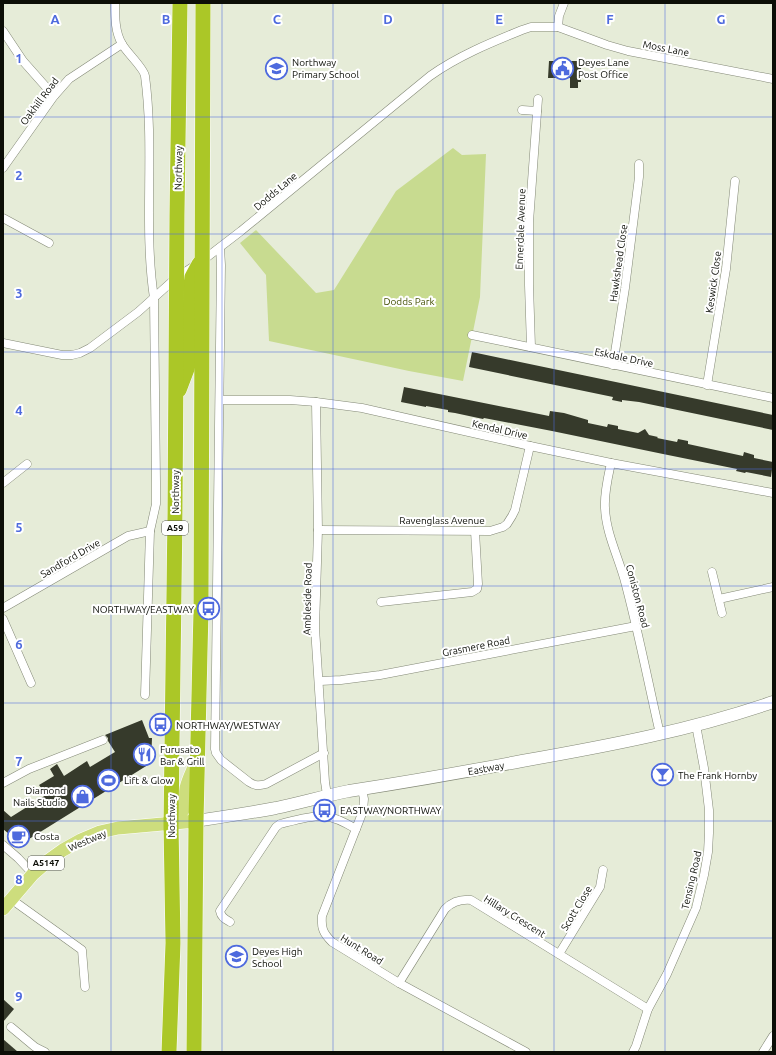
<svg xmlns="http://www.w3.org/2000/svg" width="776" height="1055" font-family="Ubuntu,sans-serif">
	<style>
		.green { fill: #c8db90 }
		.building { fill: #363a2b }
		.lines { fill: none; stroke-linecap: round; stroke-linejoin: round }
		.street-casing { stroke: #838876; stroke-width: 9 }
		.secondary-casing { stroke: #838876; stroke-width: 13 }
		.primary-casing { stroke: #fff; stroke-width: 14 }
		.highway-casing { stroke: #fff; stroke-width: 16 }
		.street { stroke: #fff; stroke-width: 8 }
		.secondary { stroke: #fff; stroke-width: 12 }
		.primary { stroke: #cddd7d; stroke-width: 13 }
		.highway { stroke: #abc727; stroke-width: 15 }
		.grid { fill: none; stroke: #4e6ade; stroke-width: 1; stroke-opacity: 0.55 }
		.labels { text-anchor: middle; stroke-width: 4; stroke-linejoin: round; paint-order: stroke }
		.shield { fill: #fff; stroke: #555651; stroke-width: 1 }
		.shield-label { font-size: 9px; font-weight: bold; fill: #0c0e07 }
		.street-label { font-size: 10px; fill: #0c0e07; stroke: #fff }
		.poi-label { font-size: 10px; fill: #0c0e07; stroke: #fff; text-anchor: start }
		.park-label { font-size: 10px; fill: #455106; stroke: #fff }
		.grid-label { font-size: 13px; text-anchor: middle; font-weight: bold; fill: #4e6ade; stroke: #fff; stroke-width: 4; stroke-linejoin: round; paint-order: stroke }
	</style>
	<rect width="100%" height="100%" fill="#e6ecd8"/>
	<path class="green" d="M453,148L462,155L486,154L480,297L463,381L409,371L269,341L266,275L240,243L256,230L316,293L334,290L396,191Z"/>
	<g class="building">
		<path d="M549,61H581V82H578V88H570V78H548Z"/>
		<path d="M472,352L773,415V430L639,402L622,400V402L612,400L613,397L469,367Z"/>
		<path d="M404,387L549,416L550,411L564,413L588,420V423L607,427L608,424L618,426V429L638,433L645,429L649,435L658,437L657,438L677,442L678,439L688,441V444L743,456L744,452L754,455V458L773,462L771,477L746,472L745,473L736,471L737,469L663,454L552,431L484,418L483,419L455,413L448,412V410L426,406V407L401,402Z"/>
		<path d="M142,720L149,738H152L151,763L21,844L3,829V810L11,817L46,795L39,785L54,776L50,769L57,764L64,776L87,761L90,767L115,752L108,741V738L105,735Z"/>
		<path d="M3,999L14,1009L3,1022Z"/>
		<path d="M3,1039L18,1052H3Z"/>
	</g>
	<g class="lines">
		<defs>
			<g id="street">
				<path d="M115,3C115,17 115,32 122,44C127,53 144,68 145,76C155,150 143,225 154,298L156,482V504L150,531L145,695"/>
				<path d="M558,27L559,16L564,3"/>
				<path d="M3,31L23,61L54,96"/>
				<path d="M522,110L537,111"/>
				<path d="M3,168L54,96L69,79L122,44"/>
				<path d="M3,218L49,243"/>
				<path d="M220,248L221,265L215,749L216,753L221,760L249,782C255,786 259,786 266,784L324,753"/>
				<path d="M472,335L773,398"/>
				<path d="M3,343L62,355H72L80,353L90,348L138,312L177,277L202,261L241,231L430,76C458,56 490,43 522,30L531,27H558L607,45L628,51L773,79"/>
				<path d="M531,347L529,285V222L538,99"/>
				<path d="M613,365L625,288L639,177V164"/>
				<path d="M707,385L726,269L735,181"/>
				<path d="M220,400H290L316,402L362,408L530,446L611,463L773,493"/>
				<path d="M316,402L318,530L315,628L325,782L327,795"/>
				<path d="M611,463C608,477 604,493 605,508C606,532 617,554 624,578C638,629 648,682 660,734"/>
				<path d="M3,483L27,464"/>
				<path d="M318,530L490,531L503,527L507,524L512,516L515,510L530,446"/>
				<path d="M712,572L722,613"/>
				<path d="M719,599L773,587"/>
				<path d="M381,602L472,592L477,589L478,584L475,531"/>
				<path d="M3,608L128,536L150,531"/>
				<path d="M3,619L31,683"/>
				<path d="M320,681L341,680L380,675L636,626"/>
				<path d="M3,783L29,769L103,740"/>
				<path d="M362,789L364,799L363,811L322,916C321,928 323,933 332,942L399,983L526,1052"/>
				<path d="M3,845L18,858L33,874"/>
				<path d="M11,899L82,950L85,987"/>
				<path d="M230,922C225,919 221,917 220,911L276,827L280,824C292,821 312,815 324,816C335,817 346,823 356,829"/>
				<path d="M559,954L600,887L603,870"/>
				<path d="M399,983L445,909C452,902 460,899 471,900L648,1009"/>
				<path d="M11,1027L35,1047L45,1052"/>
				<path d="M633,1052L636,1046L648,1009L667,974L696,908L704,875L708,852L709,833V810L704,768L696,725"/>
				<path d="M763,1052L773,1036"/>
			</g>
			<path id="secondary" d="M196,821C222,817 249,813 276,808C300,803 324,796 349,791C407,782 464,772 522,761C607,746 692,730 773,702"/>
			<g id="primary">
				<path d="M171,824C178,819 183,813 185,804C186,799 185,793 186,788C188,779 193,770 196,762"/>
				<path d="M3,909L33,874L49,860L63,850L81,840L100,832L118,828L196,821"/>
			</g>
			<g id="highway">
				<path d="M179,390L187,369L189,360L191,285L192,277L199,264"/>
				<path d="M169,1052L173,943L171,824L175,513L177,214L180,3"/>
				<path d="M194,1052L196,821L201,610L203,3"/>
			</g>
		</defs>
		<use href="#street" class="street-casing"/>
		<use href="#secondary" class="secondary-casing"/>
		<use href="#primary" class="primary-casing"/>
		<use href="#highway" class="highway-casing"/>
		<use href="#street" class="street"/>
		<use href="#secondary" class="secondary"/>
		<use href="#primary" class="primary"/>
		<use href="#highway" class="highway"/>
	</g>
	<path class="grid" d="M111,3V1052M222,3V1052M333,3V1052M443,3V1052M554,3V1052M665,3V1052M3,117H773M3,234H773M3,352H773M3,469H773M3,586H773M3,703H773M3,821H773M3,938H773"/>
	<defs>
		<symbol id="school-ring" viewBox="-11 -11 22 22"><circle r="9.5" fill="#fff" stroke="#4e6ade" stroke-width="1.5"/><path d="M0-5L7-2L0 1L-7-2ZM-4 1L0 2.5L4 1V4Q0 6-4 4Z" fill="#4e6ade"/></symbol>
		<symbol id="civic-ring" viewBox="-11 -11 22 22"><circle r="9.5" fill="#fff" stroke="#4e6ade" stroke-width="1.5"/><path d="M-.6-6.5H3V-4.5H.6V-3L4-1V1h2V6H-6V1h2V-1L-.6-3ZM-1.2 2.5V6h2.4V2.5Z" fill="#4e6ade"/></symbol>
		<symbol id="bus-ring" viewBox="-11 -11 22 22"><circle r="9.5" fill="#fff" stroke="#4e6ade" stroke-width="1.5"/><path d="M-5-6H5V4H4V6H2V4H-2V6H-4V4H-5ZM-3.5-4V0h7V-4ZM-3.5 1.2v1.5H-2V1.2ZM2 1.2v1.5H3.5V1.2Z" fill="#4e6ade"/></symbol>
		<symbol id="restaurant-ring" viewBox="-11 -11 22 22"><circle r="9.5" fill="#fff" stroke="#4e6ade" stroke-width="1.5"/><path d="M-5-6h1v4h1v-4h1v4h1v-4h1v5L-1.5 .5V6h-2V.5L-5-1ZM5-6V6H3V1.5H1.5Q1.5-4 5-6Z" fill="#4e6ade"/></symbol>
		<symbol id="bar-ring" viewBox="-11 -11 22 22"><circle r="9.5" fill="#fff" stroke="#4e6ade" stroke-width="1.5"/><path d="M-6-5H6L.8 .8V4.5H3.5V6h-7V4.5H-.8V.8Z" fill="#4e6ade"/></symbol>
		<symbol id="stadium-ring" viewBox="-11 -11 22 22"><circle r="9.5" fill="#fff" stroke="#4e6ade" stroke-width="1.5"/><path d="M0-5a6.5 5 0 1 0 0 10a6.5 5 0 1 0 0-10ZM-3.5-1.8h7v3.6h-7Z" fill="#4e6ade"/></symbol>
		<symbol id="shop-ring" viewBox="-11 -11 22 22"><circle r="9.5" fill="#fff" stroke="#4e6ade" stroke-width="1.5"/><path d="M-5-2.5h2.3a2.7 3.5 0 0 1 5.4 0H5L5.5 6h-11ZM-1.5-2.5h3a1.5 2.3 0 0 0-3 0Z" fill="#4e6ade"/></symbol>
		<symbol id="cafe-ring" viewBox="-11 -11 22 22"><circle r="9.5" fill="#fff" stroke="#4e6ade" stroke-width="1.5"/><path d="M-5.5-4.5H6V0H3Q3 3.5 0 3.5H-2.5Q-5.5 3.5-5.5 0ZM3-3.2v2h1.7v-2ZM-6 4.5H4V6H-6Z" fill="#4e6ade"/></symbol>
	</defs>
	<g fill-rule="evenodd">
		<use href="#school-ring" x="264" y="56" width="25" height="25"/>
		<use href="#civic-ring" x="550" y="56" width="25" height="25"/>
		<use href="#bus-ring" x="196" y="596" width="25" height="25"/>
		<use href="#bus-ring" x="148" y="712" width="25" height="25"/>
		<use href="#restaurant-ring" x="132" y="742" width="25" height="25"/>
		<use href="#bar-ring" x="650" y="762" width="25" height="25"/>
		<use href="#stadium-ring" x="96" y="768" width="25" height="25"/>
		<use href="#shop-ring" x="70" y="784" width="25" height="25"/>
		<use href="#bus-ring" x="312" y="798" width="25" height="25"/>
		<use href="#cafe-ring" x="6" y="824" width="25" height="25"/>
		<use href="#school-ring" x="224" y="944" width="25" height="25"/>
	</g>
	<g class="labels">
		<g class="shield">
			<rect x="162" y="521" width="26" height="14" rx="3"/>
			<rect x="28" y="856" width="36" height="14" rx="3"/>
		</g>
		<g class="shield-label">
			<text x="175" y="531">A59</text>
			<text x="46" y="866">A5147</text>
		</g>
		<g class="street-label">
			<text transform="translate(666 48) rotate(11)" y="4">Moss Lane</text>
			<text transform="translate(39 101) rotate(-53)" y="4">Oakhill Road</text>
			<text transform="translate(178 168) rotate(-89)" y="4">Northway</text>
			<text transform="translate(275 191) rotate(-40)" y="4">Dodds Lane</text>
			<text transform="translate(520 229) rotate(-88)" y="4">Ennerdale Avenue</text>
			<text transform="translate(618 263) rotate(-82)" y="4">Hawkshead Close</text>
			<text transform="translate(713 282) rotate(-82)" y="4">Keswick Close</text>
			<text transform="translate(624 357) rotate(12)" y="4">Eskdale Drive</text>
			<text transform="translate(500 429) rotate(13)" y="4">Kendal Drive</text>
			<text transform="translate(175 492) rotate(-90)" y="4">Northway</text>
			<text x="442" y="524">Ravenglass Avenue</text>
			<text transform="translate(70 558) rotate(-30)" y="4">Sandford Drive</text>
			<text transform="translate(638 596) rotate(75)" y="4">Coniston Road</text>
			<text transform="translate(307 599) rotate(-89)" y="4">Ambleside Road</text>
			<text transform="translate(476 646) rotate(-11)" y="4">Grasmere Road</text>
			<text transform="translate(486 768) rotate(-10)" y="4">Eastway</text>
			<text transform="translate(171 816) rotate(-90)" y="4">Northway</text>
			<text transform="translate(87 840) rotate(-23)" y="4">Westway</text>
			<text transform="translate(691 880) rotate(-77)" y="4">Tensing Road</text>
			<text transform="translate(576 908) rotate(-59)" y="4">Scott Close</text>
			<text transform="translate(515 916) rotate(32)" y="4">Hillary Crescent</text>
			<text transform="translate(362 949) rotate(32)" y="4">Hunt Road</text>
		</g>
		<g class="poi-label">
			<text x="292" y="66">Northway<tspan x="292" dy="12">Primary School</tspan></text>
			<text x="578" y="66">Deyes Lane<tspan x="578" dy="12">Post Office</tspan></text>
			<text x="194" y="613" text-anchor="end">NORTHWAY/EASTWAY</text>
			<text x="176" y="729">NORTHWAY/WESTWAY</text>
			<text x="160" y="753">Furusato<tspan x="160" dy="12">Bar &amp; Grill</tspan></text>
			<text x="678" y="779">The Frank Hornby</text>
			<text x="124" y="784">Lift &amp; Glow</text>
			<text x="66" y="794" text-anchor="end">Diamond<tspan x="66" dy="12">Nails Studio</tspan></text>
			<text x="340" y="814">EASTWAY/NORTHWAY</text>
			<text x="34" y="840">Costa</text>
			<text x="252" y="955">Deyes High<tspan x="252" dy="12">School</tspan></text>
		</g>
		<g class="park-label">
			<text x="409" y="305">Dodds Park</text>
		</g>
	</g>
	<g class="grid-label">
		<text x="55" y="24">A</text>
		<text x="166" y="24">B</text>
		<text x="277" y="24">C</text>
		<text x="388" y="24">D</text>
		<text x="499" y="24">E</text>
		<text x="610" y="24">F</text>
		<text x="721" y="24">G</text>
		<text x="19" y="63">1</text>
		<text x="19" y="180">2</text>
		<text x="19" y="298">3</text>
		<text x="19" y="415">4</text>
		<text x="19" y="532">5</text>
		<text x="19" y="649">6</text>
		<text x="19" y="766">7</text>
		<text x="19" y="884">8</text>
		<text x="19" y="1001">9</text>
	</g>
	<rect width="776" height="1055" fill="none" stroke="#0c0e07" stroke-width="8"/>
</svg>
